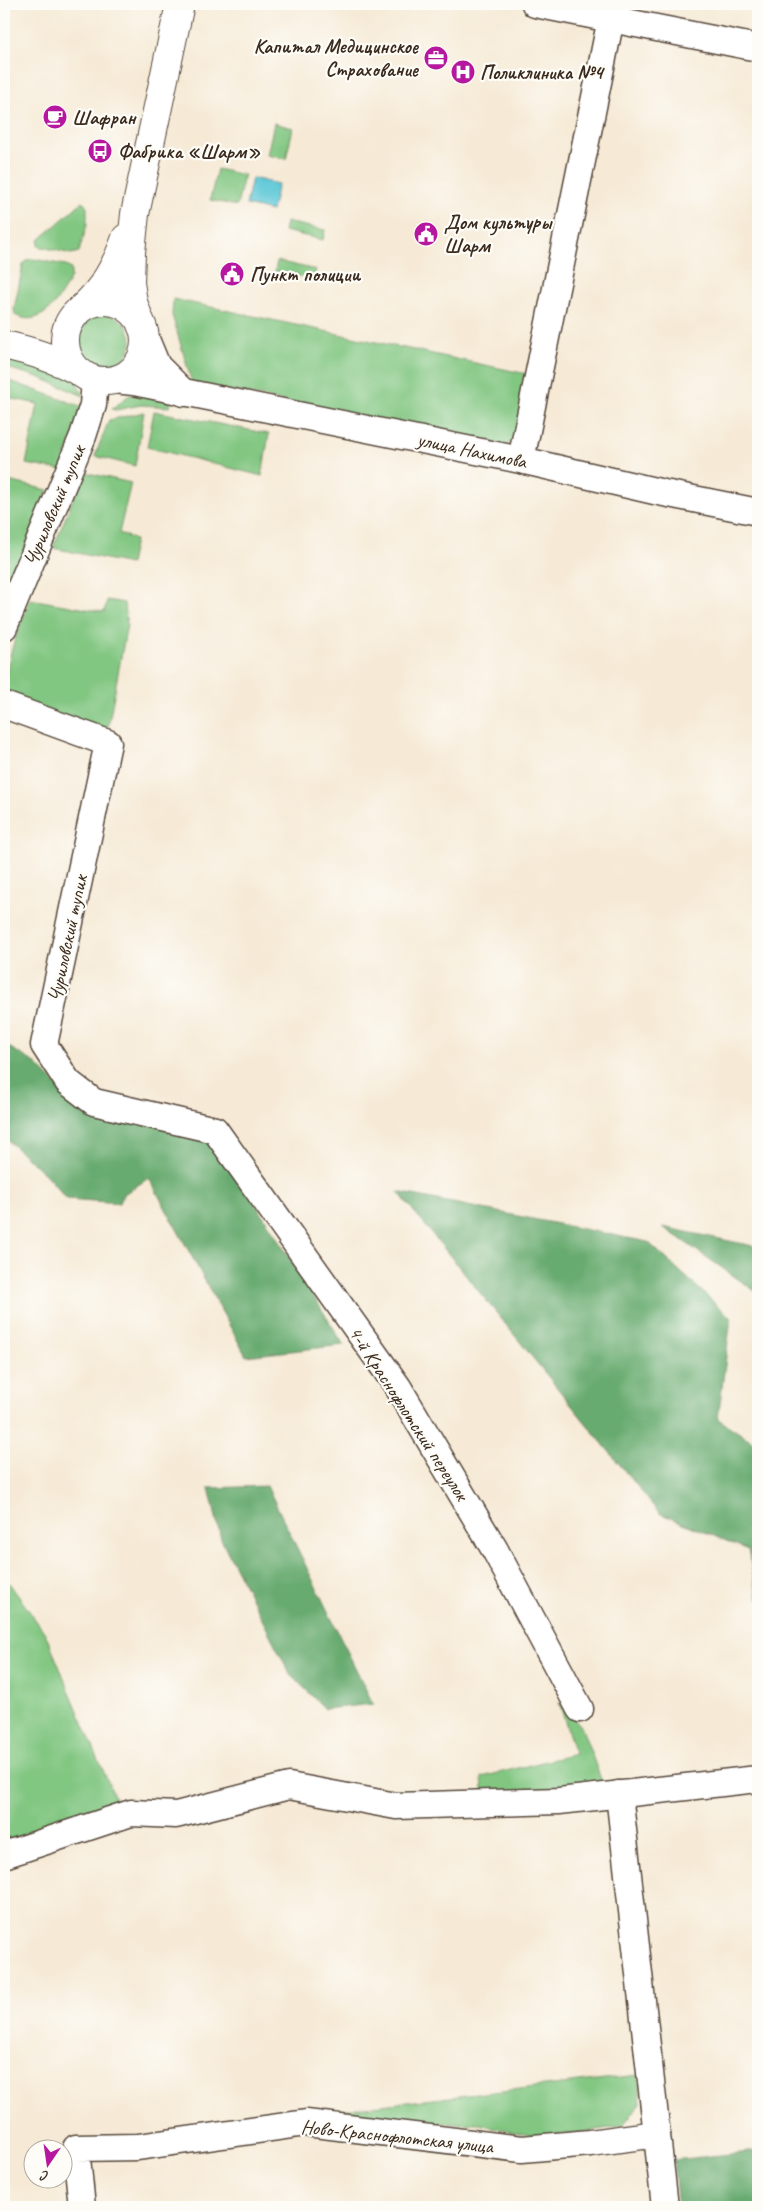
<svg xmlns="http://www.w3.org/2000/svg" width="762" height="2211" font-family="Caveat,sans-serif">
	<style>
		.green { fill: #81c681; stroke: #5e7850 }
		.forest { fill: #68ab6f; stroke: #526a46 }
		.water { fill: #5cc7d7; stroke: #4c787a }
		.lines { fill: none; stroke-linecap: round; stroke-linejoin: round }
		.minor-casing { stroke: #57473a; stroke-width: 29 }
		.major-casing { stroke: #57473a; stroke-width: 30 }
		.minor { stroke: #fff; stroke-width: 26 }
		.major { stroke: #fff; stroke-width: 28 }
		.labels { text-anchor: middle; stroke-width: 4.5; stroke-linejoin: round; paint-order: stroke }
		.poi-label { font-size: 20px; font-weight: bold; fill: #3b2a1e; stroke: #fdfcf7; text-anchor: start }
		.street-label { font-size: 20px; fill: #3b2a1e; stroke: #fdfcf7 }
	</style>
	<rect width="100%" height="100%" fill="#fdfcf7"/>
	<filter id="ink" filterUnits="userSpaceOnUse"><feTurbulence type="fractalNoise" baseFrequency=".02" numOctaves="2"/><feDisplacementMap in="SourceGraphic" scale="10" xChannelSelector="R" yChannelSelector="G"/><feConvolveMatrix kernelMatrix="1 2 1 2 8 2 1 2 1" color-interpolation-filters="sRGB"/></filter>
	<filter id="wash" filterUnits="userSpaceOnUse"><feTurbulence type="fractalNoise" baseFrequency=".0096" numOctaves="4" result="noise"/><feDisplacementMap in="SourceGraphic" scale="20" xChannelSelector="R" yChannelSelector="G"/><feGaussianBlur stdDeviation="1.12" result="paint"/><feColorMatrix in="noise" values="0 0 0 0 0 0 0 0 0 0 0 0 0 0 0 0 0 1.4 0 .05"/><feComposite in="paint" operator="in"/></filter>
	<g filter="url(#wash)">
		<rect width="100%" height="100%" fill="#f6ead6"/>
		<g class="green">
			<path d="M274,123L293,128L286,159L267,155Z"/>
			<path d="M217,169L244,175L237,206L210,200Z"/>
			<path d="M82,202L87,206V225L79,252L71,254L38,246L39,240Z"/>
			<path d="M286,222L325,230L323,240L284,231Z"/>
			<path d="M33,259L65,265L71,269V277C61,297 42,330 15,315L14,309L23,265L27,260Z"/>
			<path d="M277,261L316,270L314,279L275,271Z"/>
			<path d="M173,299L532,375L520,434L507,446L192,383L172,315Z"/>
			<circle cx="105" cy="341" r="26"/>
			<path d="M4,349L76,381L84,396L38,377L4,367Z"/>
			<path d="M4,379L83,407L61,470L26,464L38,404L4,397Z"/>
			<path d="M129,395H144L171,402L170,407L141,405L116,410L112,409Z"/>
			<path d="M154,411L269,434L262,476L147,447Z"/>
			<path d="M144,412L135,466L95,456L109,420Z"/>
			<path d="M84,472L131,483L119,533L135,540L130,564L53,548Z"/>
			<path d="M4,480L48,490L4,600Z"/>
			<path d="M30,599L104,612L107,600L124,603L127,625L107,733L7,699C0,671 20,625 30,599Z"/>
			<path d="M4,1576L45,1633L117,1803L4,1842Z"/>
			<path d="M559,1702L581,1726L602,1782L566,1793L483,1792L482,1777L575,1754Z"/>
			<path d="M639,2075L641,2103L622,2126L572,2134L533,2136L479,2124L350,2121L330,2111Z"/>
		</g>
		<g class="forest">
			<path d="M4,1044L35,1063L63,1091L211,1143L259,1209L344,1345L246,1356L149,1178L124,1194L119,1203L67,1199L46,1175L4,1137Z"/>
			<path d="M398,1192L648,1242L731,1318L718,1419L758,1445V1599L748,1550L659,1513Z"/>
			<path d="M663,1227L758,1247V1293Z"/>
			<path d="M267,1486L373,1704L325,1709L290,1674L221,1539L209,1488Z"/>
			<path d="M758,2151V2207H678L673,2160Z"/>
		</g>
		<path class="water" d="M252,178L278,184L272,211L246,205Z"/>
	</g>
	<g filter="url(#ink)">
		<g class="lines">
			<defs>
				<g id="minor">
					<path d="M535,4L758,48"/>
					<path d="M145,337L157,366L184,393"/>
					<path d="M114,380L134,382L521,460L659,492L758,512"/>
					<path d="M521,460L614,4"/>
					<path d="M4,627L83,436L93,405L95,380"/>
					<path d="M4,705L108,743L44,1045L68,1082L94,1102L215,1130L398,1387L495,1550L580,1709"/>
					<path d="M619,1794L665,2207"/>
					<path d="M4,1855L131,1813L176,1815L289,1786L396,1806L559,1801L758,1779"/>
					<path d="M82,2207L76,2148L138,2147L306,2123L522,2149L590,2143L657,2134"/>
				</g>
				<g id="major">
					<circle cx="105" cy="341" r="40"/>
					<path d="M82,308C104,288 116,266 126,238"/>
					<path d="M142,327L133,302L130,283L131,252L135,214L180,4"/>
					<path d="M4,345C31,351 55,358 80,372"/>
				</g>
			</defs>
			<use href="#minor" class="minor-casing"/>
			<use href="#major" class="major-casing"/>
			<use href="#minor" class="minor"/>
			<use href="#major" class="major"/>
		</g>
	</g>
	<defs>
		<symbol id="office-disc" viewBox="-11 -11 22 22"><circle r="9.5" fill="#b5179e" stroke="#fdfcf7"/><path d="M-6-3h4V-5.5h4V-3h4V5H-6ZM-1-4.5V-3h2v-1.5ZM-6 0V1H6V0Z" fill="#fff"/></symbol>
		<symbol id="hospital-disc" viewBox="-11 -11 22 22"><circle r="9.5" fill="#b5179e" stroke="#fdfcf7"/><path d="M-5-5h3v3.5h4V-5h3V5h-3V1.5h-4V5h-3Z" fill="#fff"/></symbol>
		<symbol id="cafe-disc" viewBox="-11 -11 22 22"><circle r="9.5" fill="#b5179e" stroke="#fdfcf7"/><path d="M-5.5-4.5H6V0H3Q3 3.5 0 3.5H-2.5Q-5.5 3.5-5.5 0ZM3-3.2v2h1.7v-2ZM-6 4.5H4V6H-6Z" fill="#fff"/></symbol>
		<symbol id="bus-disc" viewBox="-11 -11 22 22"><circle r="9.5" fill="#b5179e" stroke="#fdfcf7"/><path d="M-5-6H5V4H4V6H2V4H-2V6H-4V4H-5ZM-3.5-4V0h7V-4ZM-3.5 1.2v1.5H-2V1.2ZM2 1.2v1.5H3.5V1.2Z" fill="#fff"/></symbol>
		<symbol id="civic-disc" viewBox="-11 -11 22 22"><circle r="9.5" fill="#b5179e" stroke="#fdfcf7"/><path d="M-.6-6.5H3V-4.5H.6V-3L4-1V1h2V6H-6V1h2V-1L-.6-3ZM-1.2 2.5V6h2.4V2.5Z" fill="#fff"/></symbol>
	</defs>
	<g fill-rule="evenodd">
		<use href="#office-disc" x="422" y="44" width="28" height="28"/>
		<use href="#hospital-disc" x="449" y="58" width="28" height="28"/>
		<use href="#cafe-disc" x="41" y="103" width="28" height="28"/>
		<use href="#bus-disc" x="86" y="137" width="28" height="28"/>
		<use href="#civic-disc" x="412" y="220" width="28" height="28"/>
		<use href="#civic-disc" x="218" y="260" width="28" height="28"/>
	</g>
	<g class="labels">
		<g class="poi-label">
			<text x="418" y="53" text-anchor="end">Капитал Медицинское<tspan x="418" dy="23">Страхование</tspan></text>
			<text x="480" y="79">Поликлиника №4</text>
			<text x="72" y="124">Шафран</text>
			<text x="118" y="158">Фабрика «Шарм»</text>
			<text x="444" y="229">Дом культуры<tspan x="444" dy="23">Шарм</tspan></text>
			<text x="250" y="281">Пункт полиции</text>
		</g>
		<g class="street-label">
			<text transform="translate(472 450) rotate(12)" y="7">улица Нахимова</text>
			<text transform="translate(54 505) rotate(-67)" y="7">Чуриловский тупик</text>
			<text transform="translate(67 938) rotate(-78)" y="7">Чуриловский тупик</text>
			<text transform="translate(409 1413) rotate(57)" y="7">4-й Краснофлотский переулок</text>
			<text transform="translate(397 2136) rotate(6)" y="7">Ново-Краснофлотская улица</text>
		</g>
	</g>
	<rect width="762" height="2211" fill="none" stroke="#fdfcf7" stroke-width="20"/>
	<g transform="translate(48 2164) rotate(193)"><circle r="24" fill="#fdfcf7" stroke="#afa8a0"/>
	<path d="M0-4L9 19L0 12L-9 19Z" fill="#b5179e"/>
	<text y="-8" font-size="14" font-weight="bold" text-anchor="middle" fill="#3b2a1e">С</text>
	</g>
</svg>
